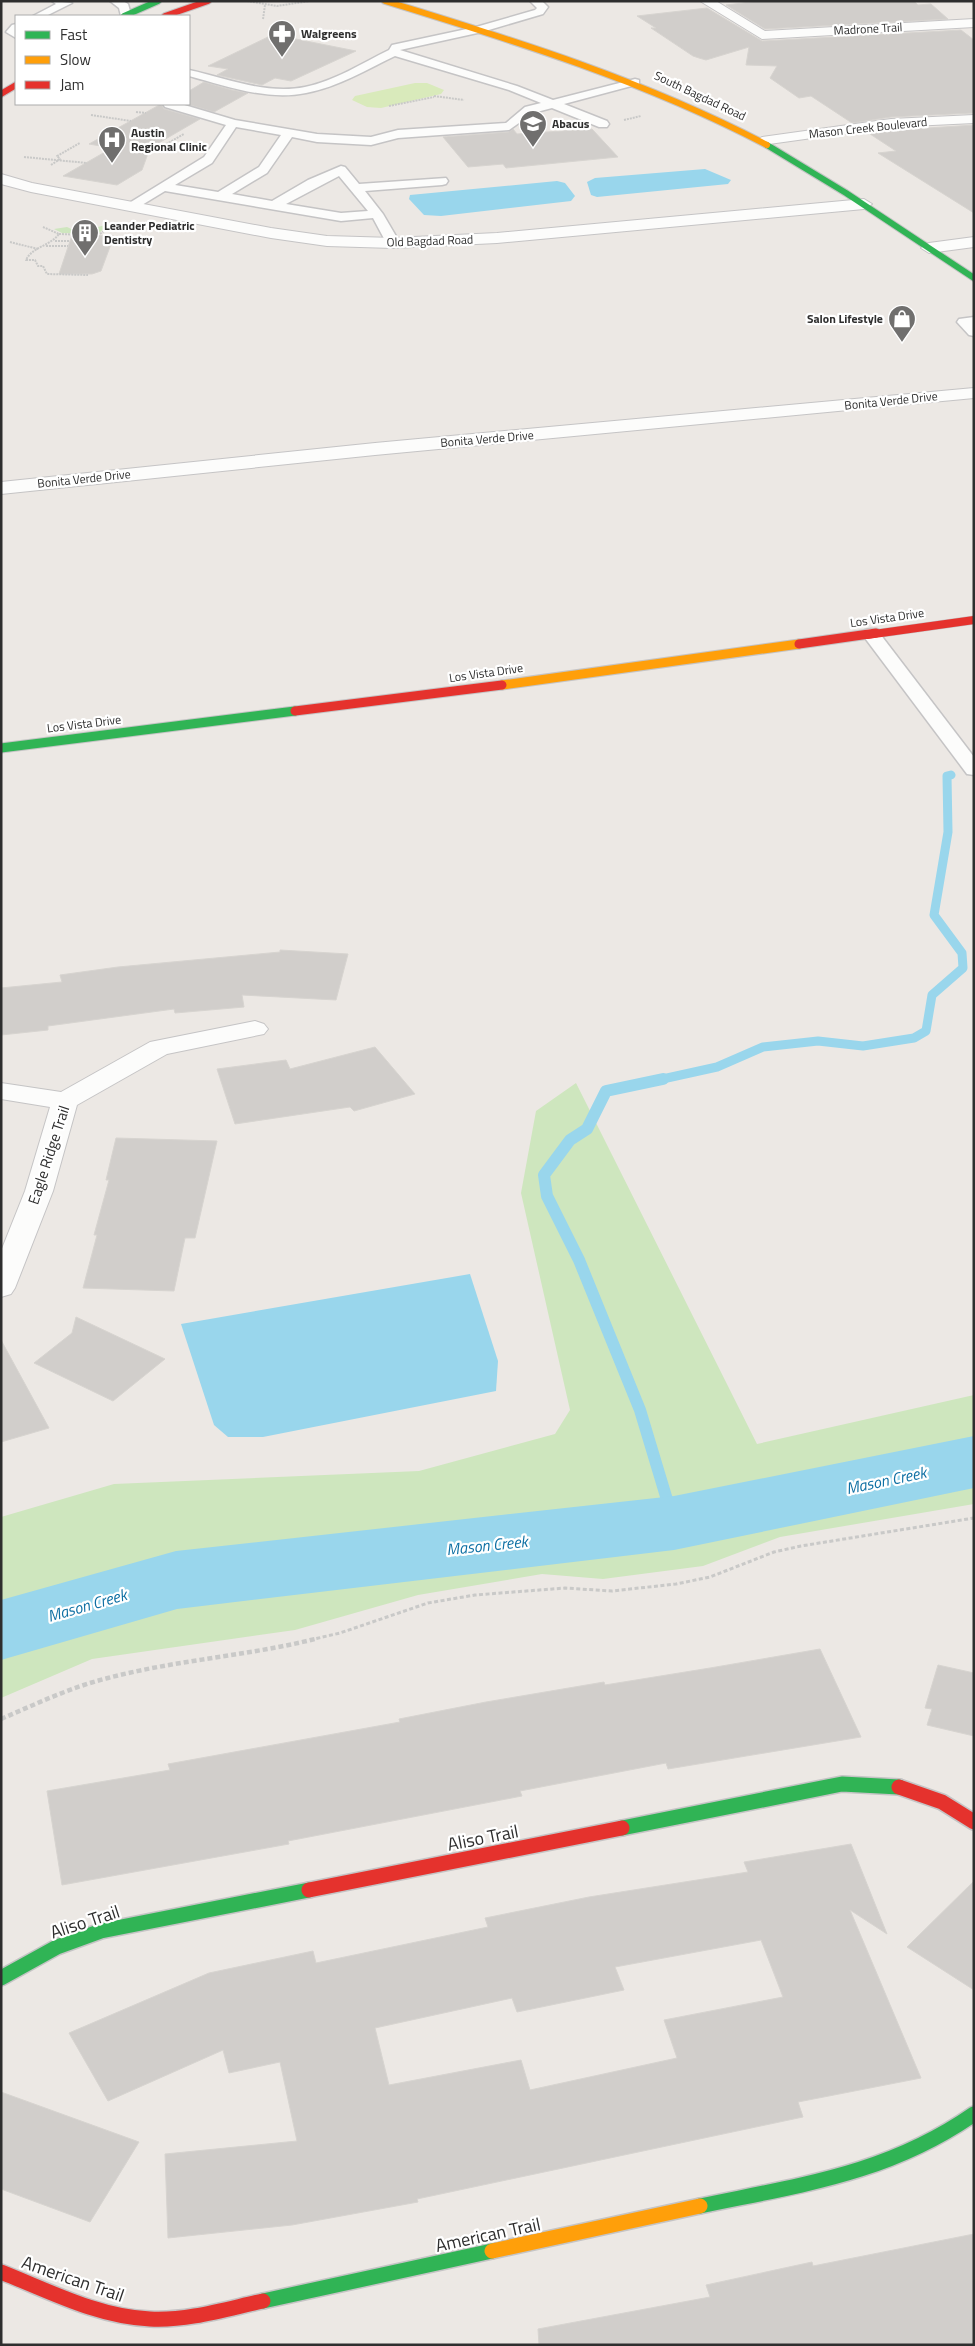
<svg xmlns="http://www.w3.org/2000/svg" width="975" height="2346" font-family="'Titillium Web',sans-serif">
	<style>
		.green { fill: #cee6be }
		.pitch { fill: #d9eabb }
		.water { fill: #99d6ec }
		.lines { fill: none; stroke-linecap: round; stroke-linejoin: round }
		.stream-far1 { stroke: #99d6ec; stroke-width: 9 }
		.stream { stroke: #99d6ec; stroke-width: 12 }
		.river { fill: #99d6ec; fill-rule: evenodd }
		.building { fill: #d1cecb; stroke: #d7d4d0; fill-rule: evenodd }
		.lane-casing { stroke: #c5c4c5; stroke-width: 3 }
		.street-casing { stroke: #c5c4c5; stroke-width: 2 }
		.fast-far2-casing { stroke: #c5c4c5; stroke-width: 8 }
		.fast-far1-casing { stroke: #c5c4c5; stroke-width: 11 }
		.fast-casing { stroke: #c5c4c5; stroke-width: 18 }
		.slow-far2-casing { stroke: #c5c4c5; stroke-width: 8 }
		.slow-far1-casing { stroke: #c5c4c5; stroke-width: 11 }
		.slow-casing { stroke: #c5c4c5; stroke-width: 18 }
		.jam-far3-casing { stroke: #c5c4c5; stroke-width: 8 }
		.jam-far2-casing { stroke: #c5c4c5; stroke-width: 9 }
		.jam-far1-casing { stroke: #c5c4c5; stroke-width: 11 }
		.jam-casing { stroke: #c5c4c5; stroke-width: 18 }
		.path-far2 { stroke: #c9c9c8; stroke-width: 2; stroke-dasharray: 2 1; stroke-linecap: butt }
		.path-far1 { stroke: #c9c9c8; stroke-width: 3; stroke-dasharray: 4 2.5; stroke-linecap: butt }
		.path { stroke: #c9c9c8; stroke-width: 4.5; stroke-dasharray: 5 3; stroke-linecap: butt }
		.lane { fill: #fcfcfb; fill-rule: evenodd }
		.street { fill: #fcfcfb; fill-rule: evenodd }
		.fast-far2 { stroke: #30b455; stroke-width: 6 }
		.fast-far1 { stroke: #30b455; stroke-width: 9 }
		.fast { stroke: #30b455; stroke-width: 15 }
		.slow-far2 { stroke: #ff9f0a; stroke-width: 6 }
		.slow-far1 { stroke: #ff9f0a; stroke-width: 9 }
		.slow { stroke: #ff9f0a; stroke-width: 15 }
		.jam-far3 { stroke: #e5322d; stroke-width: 6 }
		.jam-far2 { stroke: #e5322d; stroke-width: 8 }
		.jam-far1 { stroke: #e5322d; stroke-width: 9 }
		.jam { stroke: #e5322d; stroke-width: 15 }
		.labels { text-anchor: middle; stroke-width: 4.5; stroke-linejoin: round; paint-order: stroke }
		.far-street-label { font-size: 12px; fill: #2e2e2e; stroke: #fff }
		.far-poi-label { font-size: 12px; font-weight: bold; fill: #2e2e2e; stroke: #fff; text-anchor: start }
		.street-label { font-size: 15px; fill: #2e2e2e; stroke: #fff }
		.water-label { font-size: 16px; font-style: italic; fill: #0d6fa3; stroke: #fff }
		.near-street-label { font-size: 18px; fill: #2e2e2e; stroke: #fff }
	</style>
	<rect width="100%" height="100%" fill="#ece8e4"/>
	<g class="green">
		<path d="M87,222L98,227L109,224L98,234L62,233L54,229L67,227L78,232L86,229L77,224Z"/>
		<path d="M576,1083L757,1444L974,1395V1504L780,1537L703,1566L603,1579L542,1574L418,1595L295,1630L92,1659L1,1698V1517L114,1484L419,1471L555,1434L570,1410L521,1193L536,1111Z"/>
	</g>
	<path class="pitch" d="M415,83H427L444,90L441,94L381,108L367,107L352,100L355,96Z"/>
	<g class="water">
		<path d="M705,169L731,180L728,184L597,197L591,195L587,182L595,178Z"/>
		<path d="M557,181L565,183L575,196L571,201L441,216L424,215L409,199L410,195Z"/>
		<path d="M470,1274L498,1361L496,1391L263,1437H228L214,1425L181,1324Z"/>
	</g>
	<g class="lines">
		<path class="stream-far1" d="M658,1080L717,1067L763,1047L818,1041L863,1046L914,1038L926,1031L932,995L963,968L962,953L934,915L948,832L947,776L951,775"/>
		<path class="stream" d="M663,1079L606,1091L587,1129L570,1140L544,1175L547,1196L579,1260L640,1410L674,1523"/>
		<path class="river" d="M974,1436V1488L674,1550L177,1609L1,1660V1600L176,1551L674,1496Z"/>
	</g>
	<g class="building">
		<path d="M759,1H914L918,5L931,4L948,19L765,29L726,5Z"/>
		<path d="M707,8L762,41L961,30L974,40V113L891,117L852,123L811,96L799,98L770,78L777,66L746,65L749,47L706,60L699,58L693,56L651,28H656L637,16Z"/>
		<path d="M285,35L286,37L356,51L291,81L275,78L262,85L217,75L228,69L208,66L270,36Z"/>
		<path d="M204,82L232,90L248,93L214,112L187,104H189V91Z"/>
		<path d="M161,104L164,109L200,119L150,148L142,170L117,185L63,176L112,148L89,144Z"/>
		<path d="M974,125V213L878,153L896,151L867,132Z"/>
		<path d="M513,129L517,134L592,129L618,157L506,168L503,164L468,167L443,137L509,132Z"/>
		<path d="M72,235L114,236L101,271L92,274H59Z"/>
		<path d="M280,950L348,954L336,1000L242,995L244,1007L175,1013L174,1009L48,1026V1030L1,1035V988L62,982L60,975L118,967L280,952Z"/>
		<path d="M375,1047L415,1094L354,1111L350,1107L235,1124L217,1069L286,1060L290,1069Z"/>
		<path d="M116,1138L217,1141L195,1238H185L174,1291L83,1288L97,1235H94L109,1180H106Z"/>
		<path d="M76,1317L165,1359L113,1401L34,1363L72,1333Z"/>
		<path d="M1,1340L49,1428L1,1442Z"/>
		<path d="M820,1649L861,1737L668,1769L666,1763L520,1791L522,1796L288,1841L289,1844L62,1885L47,1791L170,1770L168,1764L400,1722L399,1719L486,1702L604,1682L605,1685L710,1668Z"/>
		<path d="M938,1665L974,1673V1736L927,1725L932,1709L925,1708Z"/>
		<path d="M851,1844L887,1934L850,1910L921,2078L798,2102L803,2117L417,2199L418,2202L292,2225L168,2238L165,2154L297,2141L280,2062L229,2073L223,2050L108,2101L69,2033L209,1973L313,1951L316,1963L488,1927L485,1918L589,1897L748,1872L744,1862ZM761,1940L783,1997L664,2020L677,2058L530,2090L521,2060L389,2085L375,2028L512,1998L517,2012L624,1990L615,1967Z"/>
		<path d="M974,1881V1990L907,1947Z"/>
		<path d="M1,2092L139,2142L90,2222L1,2189Z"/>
		<path d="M974,2234V2345H539L538,2329L710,2297L706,2285L812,2262L813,2266Z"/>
	</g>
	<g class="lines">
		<defs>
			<g id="lane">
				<path d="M52,1L72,3L46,16H33L56,4Z"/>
				<path d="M110,1H123L128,4L131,15L121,16L119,8Z"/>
				<path d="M530,1H542L548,7L543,14L482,32L400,50L517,86L553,100L635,79L639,80V84L564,104L607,121L609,124L607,127H599L552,108L533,113L509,130L398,138L371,145L317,142L292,137L267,173L232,194L272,201L308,180L341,166L345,167L359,184L446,178L448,181L446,184L442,185L365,191L383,214L400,243L398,246H388L373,218L341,221L165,191L137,208L132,209L126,205L204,157L226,125L165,107L163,104H181L235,120L317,134L371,137L398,130L506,123L525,107L541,103L509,90L395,56C366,70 338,87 306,93C267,101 226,86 189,76V70C227,78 266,95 305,87C335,81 362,63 389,50L392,45L476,27L535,10L537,8ZM236,127L281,135L259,167L218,192L175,185L212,163ZM339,176L368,211L341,213L286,204Z"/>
				<path d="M16,24V38L6,32L12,25Z"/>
				<path d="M974,317V336L969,335L957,322L959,319Z"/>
				<path d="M871,629L877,630L974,757V775L967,774L862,634L865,630Z"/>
			</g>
			<g id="street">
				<path d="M700,1H716L765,31L974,19V27L762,39Z"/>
				<path d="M974,115V123L891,127L762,145L755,141L762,137L891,119Z"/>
				<path d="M1,174L32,183L271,228L327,236L393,238L497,233L864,199L872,204L864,209L497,243L393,248L327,246L271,238L31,192L1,184Z"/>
				<path d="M974,237V247L929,253L921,248L929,243Z"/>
				<path d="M974,388V398L375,455L1,494V482L375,443Z"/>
				<path d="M255,1021L264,1024L268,1029L264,1034L167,1054L77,1105L53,1191L15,1288L11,1294L1,1297V1251L25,1191L50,1107L1,1099V1083L61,1092L150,1042Z"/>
			</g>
			<g id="fast-far2">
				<path d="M124,16L158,1"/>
				<path d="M767,145L846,193L974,278"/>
			</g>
			<path id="fast-far1" d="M1,748L295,711"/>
			<g id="fast">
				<path d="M622,1828L842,1784L899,1787"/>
				<path d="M1,1978L57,1947L101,1931L309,1890"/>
				<path d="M700,2206C800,2185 888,2174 974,2114"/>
				<path d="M263,2301L492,2251"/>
			</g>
			<path id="slow-far2" d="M385,1C516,41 645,81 767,145"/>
			<path id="slow-far1" d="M502,685L799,644"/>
			<path id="slow" d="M492,2251L700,2206"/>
			<g id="jam-far3">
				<path d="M165,16L208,1"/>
				<path d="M1,94L16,85"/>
			</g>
			<path id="jam-far2" d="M867,635L974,620"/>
			<g id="jam-far1">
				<path d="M799,644L876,633"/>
				<path d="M295,711L502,685"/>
			</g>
			<g id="jam">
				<path d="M899,1787L942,1802L974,1822"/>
				<path d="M309,1890L622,1828"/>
				<path d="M1,2272C49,2291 98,2317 150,2319C188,2321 226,2309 263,2301"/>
			</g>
		</defs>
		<use href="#lane" class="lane-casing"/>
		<use href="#street" class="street-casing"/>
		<use href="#fast-far2" class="fast-far2-casing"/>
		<use href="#fast-far1" class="fast-far1-casing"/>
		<use href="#fast" class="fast-casing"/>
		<use href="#slow-far2" class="slow-far2-casing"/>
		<use href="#slow-far1" class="slow-far1-casing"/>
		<use href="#slow" class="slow-casing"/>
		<use href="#jam-far3" class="jam-far3-casing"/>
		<use href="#jam-far2" class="jam-far2-casing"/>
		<use href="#jam-far1" class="jam-far1-casing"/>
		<use href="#jam" class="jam-casing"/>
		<g class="path-far2">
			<path d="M247,1L277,6L310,1"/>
			<path d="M263,19L265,5"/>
			<path d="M434,96L464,100"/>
			<path d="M389,106L434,97"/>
			<path d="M136,112L146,113"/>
			<path d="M91,115L131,121"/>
			<path d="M624,120L641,116"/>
			<path d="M161,147L184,134"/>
			<path d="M161,147L177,149"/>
			<path d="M24,157L87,163"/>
			<path d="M51,165L60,159L57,156L80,143"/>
			<path d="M43,227L59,234C50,246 32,247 26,260H35L38,266H43L47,274L88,275"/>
			<path d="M59,234L86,235"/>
			<path d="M100,234L108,228"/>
			<path d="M55,241H69"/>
			<path d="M10,242L38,249"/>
			<path d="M46,246H68"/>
		</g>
		<path class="path-far1" d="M310,1640L340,1633L428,1603L475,1595L565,1588L612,1591L676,1584L710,1577L774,1552L801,1546L974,1518"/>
		<path class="path" d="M1,1719C36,1704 71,1687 108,1678C176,1660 247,1656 315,1639"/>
		<use href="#lane" class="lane"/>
		<use href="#street" class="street"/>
		<use href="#fast-far2" class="fast-far2"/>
		<use href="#fast-far1" class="fast-far1"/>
		<use href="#fast" class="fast"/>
		<use href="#slow-far2" class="slow-far2"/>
		<use href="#slow-far1" class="slow-far1"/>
		<use href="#slow" class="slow"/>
		<use href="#jam-far3" class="jam-far3"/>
		<use href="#jam-far2" class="jam-far2"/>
		<use href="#jam-far1" class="jam-far1"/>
		<use href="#jam" class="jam"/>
	</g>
	<defs>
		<symbol id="pharmacy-pin" viewBox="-11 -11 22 30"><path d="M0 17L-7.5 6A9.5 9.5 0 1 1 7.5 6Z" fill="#706f6e" stroke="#fff"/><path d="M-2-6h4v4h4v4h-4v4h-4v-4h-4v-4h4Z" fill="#fff"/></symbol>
		<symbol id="school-pin" viewBox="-11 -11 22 30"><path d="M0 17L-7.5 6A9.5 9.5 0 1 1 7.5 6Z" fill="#706f6e" stroke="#fff"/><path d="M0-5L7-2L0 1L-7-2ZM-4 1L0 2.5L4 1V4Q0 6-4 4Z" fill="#fff"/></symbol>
		<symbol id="hospital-pin" viewBox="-11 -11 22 30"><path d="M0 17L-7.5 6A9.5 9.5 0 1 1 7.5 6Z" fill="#706f6e" stroke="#fff"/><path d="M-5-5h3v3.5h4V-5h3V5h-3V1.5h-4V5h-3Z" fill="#fff"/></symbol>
		<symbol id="building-pin" viewBox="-11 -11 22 30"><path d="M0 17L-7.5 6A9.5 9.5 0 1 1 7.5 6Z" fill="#706f6e" stroke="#fff"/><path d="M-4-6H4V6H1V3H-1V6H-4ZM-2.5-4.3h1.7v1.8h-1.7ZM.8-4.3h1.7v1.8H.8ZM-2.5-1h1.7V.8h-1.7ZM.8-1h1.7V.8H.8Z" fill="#fff"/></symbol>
		<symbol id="shop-pin" viewBox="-11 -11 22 30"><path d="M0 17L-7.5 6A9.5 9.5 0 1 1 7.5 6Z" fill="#706f6e" stroke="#fff"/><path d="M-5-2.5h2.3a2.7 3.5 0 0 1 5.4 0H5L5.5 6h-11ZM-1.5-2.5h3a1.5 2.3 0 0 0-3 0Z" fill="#fff"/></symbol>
	</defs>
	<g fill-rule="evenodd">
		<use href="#pharmacy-pin" x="266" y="18" width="32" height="43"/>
		<use href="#school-pin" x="517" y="108" width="32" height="43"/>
		<use href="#hospital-pin" x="96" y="124" width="32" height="43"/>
		<use href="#building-pin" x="69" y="217" width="32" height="43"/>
		<use href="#shop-pin" x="886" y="303" width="32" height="43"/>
	</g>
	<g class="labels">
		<g class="far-street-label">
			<text transform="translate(868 29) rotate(-3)" y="4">Madrone Trail</text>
			<text transform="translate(700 96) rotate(25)" y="4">South Bagdad Road</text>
			<text transform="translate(868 128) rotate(-6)" y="4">Mason Creek Boulevard</text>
			<text transform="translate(430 241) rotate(-2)" y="4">Old Bagdad Road</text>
			<text transform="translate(891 401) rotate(-6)" y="4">Bonita Verde Drive</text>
			<text transform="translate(487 439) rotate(-5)" y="4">Bonita Verde Drive</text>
			<text transform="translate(84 479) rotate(-6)" y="4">Bonita Verde Drive</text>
			<text transform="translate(887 618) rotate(-8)" y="4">Los Vista Drive</text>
			<text transform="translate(486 673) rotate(-8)" y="4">Los Vista Drive</text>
			<text transform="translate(84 724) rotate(-7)" y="4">Los Vista Drive</text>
		</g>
		<g class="far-poi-label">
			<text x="301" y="38">Walgreens</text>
			<text x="552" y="128">Abacus</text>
			<text x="131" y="137">Austin<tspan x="131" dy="14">Regional Clinic</tspan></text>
			<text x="104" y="230">Leander Pediatric<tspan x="104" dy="14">Dentistry</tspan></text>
			<text x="883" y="323" text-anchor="end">Salon Lifestyle</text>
		</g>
		<g class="street-label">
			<text transform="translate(49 1155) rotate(-72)" y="5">Eagle Ridge Trail</text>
		</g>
		<g class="water-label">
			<text transform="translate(886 1480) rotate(-12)" y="6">Mason Creek</text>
			<text transform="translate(487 1545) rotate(-6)" y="6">Mason Creek</text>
			<text transform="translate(87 1605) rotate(-16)" y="6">Mason Creek</text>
		</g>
		<g class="near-street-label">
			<text transform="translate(483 1838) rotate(-11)" y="6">Aliso Trail</text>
			<text transform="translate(85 1922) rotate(-18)" y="6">Aliso Trail</text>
			<text transform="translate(488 2235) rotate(-12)" y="6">American Trail</text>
			<text transform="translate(73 2279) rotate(19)" y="6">American Trail</text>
		</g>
	</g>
	<rect width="975" height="2346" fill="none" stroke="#2e2e2e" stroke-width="5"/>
	<rect x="15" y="15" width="175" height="90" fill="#ffffff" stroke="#ababab"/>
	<rect x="25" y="31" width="25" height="8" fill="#30b455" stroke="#ababab"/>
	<text x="60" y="40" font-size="15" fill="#2e2e2e">Fast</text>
	<rect x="25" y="56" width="25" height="8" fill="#ff9f0a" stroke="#ababab"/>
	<text x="60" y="65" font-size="15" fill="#2e2e2e">Slow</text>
	<rect x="25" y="81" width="25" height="8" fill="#e5322d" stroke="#ababab"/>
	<text x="60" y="90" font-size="15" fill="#2e2e2e">Jam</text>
</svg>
